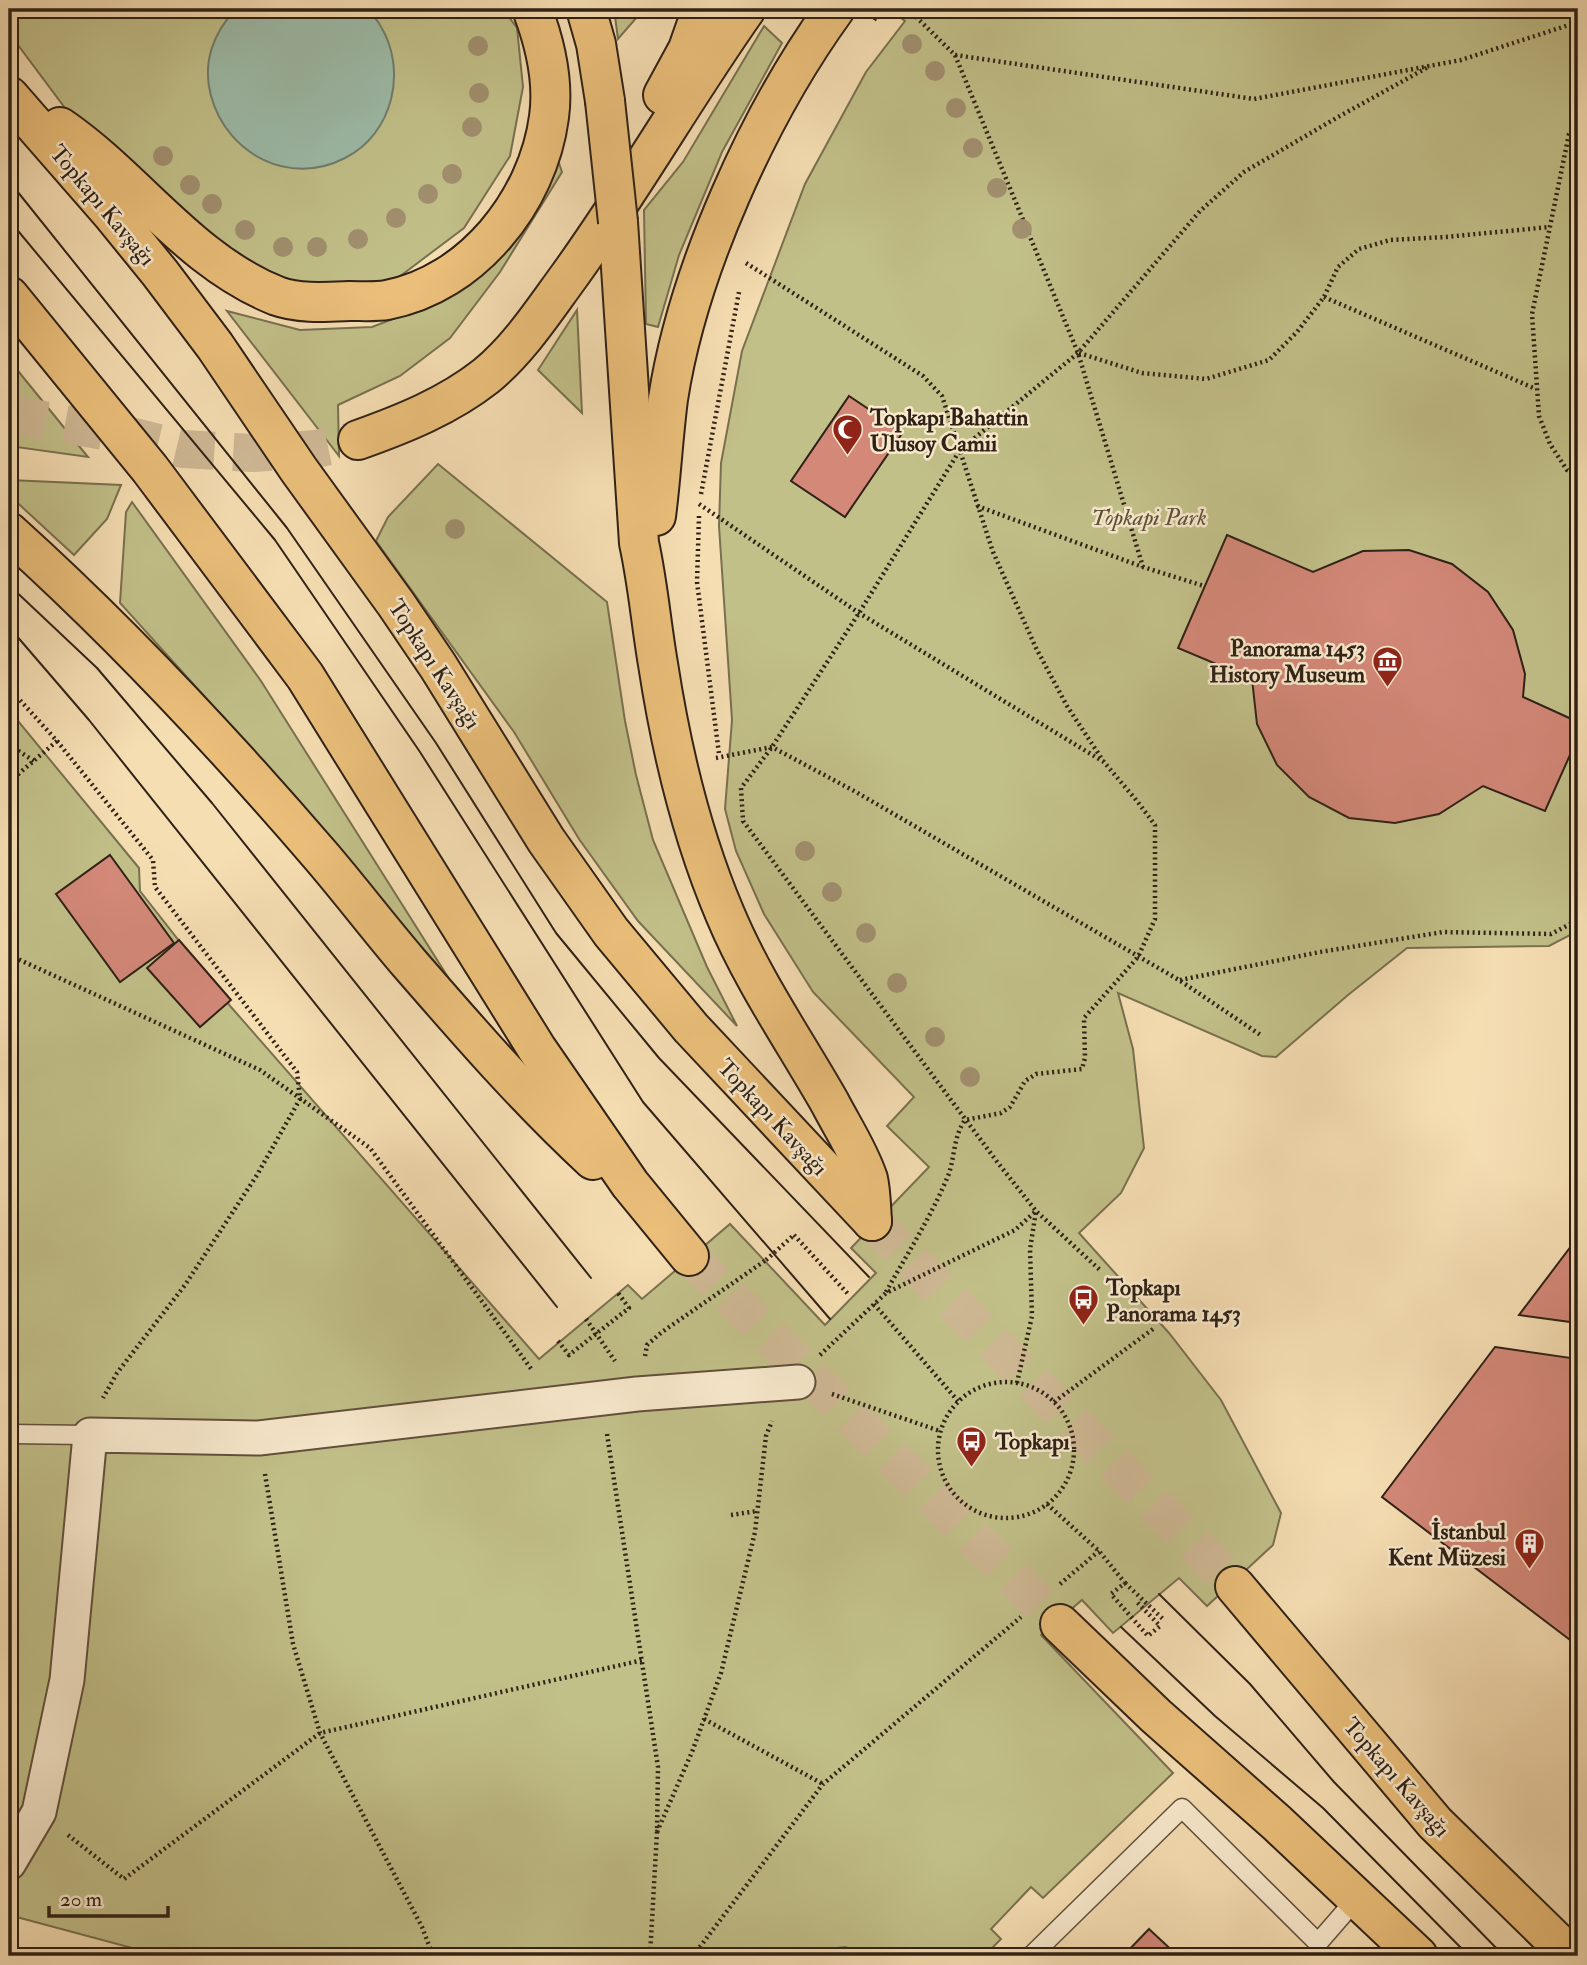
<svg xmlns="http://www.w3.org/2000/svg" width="1587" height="1965" font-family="'IM FELL Double Pica',serif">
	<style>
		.green { fill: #c2c089; stroke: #787050; stroke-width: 2 }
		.water { fill: #9dbca9; stroke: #717e6e; stroke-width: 2 }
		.building { fill: #d38878; stroke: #2f2116; stroke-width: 2 }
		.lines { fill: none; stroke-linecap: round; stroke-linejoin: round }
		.primary-tunnel { stroke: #ceb894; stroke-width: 38; stroke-dasharray: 38 19; stroke-linecap: butt }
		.lane-casing { stroke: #61503d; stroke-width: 21 }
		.street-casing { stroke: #61503d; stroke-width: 37 }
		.primary-casing { stroke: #2f2116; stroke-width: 42 }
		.path { stroke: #2f2116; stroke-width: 4.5; stroke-dasharray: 2 3.5; stroke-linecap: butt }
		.lane { stroke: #f9eace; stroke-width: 18 }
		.street { stroke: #f9eace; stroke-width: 33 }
		.primary { stroke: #ebbf7a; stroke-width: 38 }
		.tram { stroke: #2f2116; stroke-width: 2 }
		.primary-bridge-casing { stroke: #2f2116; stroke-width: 42; stroke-linecap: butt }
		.path-bridge { stroke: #2f2116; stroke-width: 4.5; stroke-dasharray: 2 3.5; stroke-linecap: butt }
		.primary-bridge { stroke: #ebbf7a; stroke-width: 38 }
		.tree { fill: #a1906f }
		.labels { text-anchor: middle; stroke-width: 5; stroke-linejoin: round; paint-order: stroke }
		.street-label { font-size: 23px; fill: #2f2116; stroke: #f9eace }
		.poi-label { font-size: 23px; font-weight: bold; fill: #2f2116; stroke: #f9eace; text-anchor: start }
		.park-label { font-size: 23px; font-style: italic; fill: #5b5138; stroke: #f9eace }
	</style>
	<rect width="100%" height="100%" fill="#f6deb3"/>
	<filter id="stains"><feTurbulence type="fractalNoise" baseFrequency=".00286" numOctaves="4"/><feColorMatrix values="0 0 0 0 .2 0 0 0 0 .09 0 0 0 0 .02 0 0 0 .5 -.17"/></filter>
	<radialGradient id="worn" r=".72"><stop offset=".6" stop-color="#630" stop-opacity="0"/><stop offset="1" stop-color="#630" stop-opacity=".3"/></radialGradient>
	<g class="green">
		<path d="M9,9H503L517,28L523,87L510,156L464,228L395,280L309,296L237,280L74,120L9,33Z"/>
		<path d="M614,9H644L618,39Z"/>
		<path d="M888,9H1578V931L1549,946L1407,948L1348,995L1276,1057L1262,1056L1118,993L1133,1049L1144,1148L1121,1193L1079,1233L1169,1333L1221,1400L1281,1513L1273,1545L1207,1606L1179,1578L1113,1633L1082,1600L1041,1635L1173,1773L1043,1898L1031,1887L991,1929L1001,1939L984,1956H874L845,1947L815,1951L805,1956H162L9,1915V710L139,868L140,891L231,1007L539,1359L628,1285L642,1299L730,1224L825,1325L876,1273L851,1248L929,1167L887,1126L914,1097L813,992L764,914L736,851L725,809L732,720L719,526L721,463L742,351L805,184L866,72L905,21Z"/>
		<path d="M764,26L782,43L722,152L679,255L658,327L646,324L644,210L683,162Z"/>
		<path d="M556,154L562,172L500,272L450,338L400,376L338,405L339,456L227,311L300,330L372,327L435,303Z"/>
		<path d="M577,310L582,413L538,370Z"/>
		<path d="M14,366L88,457L9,446Z"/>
		<path d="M438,464L607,602L625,721L636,775L653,840L707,967L737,1026L638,921L579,839L514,732L376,541L388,517Z"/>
		<path d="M9,480L121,485L107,519L74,555L9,495Z"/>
		<path d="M132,502L261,681L458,993L293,794L120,603L126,512Z"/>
	</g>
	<path class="water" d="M236,9H366C371,14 377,19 380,25C408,70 393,134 345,158C289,187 227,154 211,96C202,63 213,33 236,9Z"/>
	<g class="building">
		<path d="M849,396L903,432L845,517L791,481Z"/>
		<path d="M1227,535L1313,572L1363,551L1409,550L1452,564L1488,592L1513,630L1525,674L1523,697L1578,722V737L1545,811L1483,786L1439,814L1395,823L1349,818L1309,797L1277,765L1257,724L1252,679L1178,648Z"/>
		<path d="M110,855L174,943L120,982L56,894Z"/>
		<path d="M179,940L231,1000L200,1027L147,968Z"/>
		<path d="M1578,1237V1323L1519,1315Z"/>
		<path d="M1495,1347L1578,1359V1646L1382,1497Z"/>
		<path d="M1149,1929L1178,1956H1123Z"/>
	</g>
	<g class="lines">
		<g class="primary-tunnel">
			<path d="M9,414L126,435L183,449L252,453L316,449L358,440"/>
			<path d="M872,1221L1235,1586"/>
			<path d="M689,1256L1060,1624"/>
		</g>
		<defs>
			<g id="lane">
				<path d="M9,1434L90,1435"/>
				<path d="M1031,1956L1182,1808L1318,1943L1357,1898"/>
			</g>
			<path id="street" d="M9,1863L39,1812L67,1680L90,1435L259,1438L637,1394L798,1382"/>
			<g id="primary">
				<path d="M586,9L596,44L605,101"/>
				<path d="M663,95L688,49L702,9"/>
				<path d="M9,96L112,214L160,273L215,346L299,470L396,604L438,666L546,840L611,932L691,1028L872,1221"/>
				<path d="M60,127C136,179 189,261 277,296C299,304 326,302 350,301C362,301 375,302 387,300C472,284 538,201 549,117C554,81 545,43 532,9"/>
				<path d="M618,222L639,543C648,584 651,623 658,664C671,749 691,834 725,914C753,981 794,1040 830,1103C843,1128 859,1152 868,1179C871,1192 871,1208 872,1221"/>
				<path d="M9,296L150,469L305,676L537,1049L630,1184L689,1256"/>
				<path d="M358,440C403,424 448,406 486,376C518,350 543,312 567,279C631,191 684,97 746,9"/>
				<path d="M656,516C661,478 663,438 668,399C688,270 759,114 835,9"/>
				<path d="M9,532C121,633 223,742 321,856C351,891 379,928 409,963C468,1031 527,1099 593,1160"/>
				<path d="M1235,1586L1435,1823L1571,1956"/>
				<path d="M1060,1624L1156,1716L1277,1823L1418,1956"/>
			</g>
		</defs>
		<use href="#lane" class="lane-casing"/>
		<use href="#street" class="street-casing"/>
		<use href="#primary" class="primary-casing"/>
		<g class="path">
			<path d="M908,9L955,55L1078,353L1143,567"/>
			<path d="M874,20L881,9"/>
			<path d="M955,55L1254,99L1461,60L1578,22"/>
			<path d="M1578,120L1569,134L1532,314L1539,416L1550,444L1567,470L1578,476"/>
			<path d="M746,263L923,376L942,396L993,552L1036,648L1067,706L1102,759"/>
			<path d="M1324,297L1536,389"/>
			<path d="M1079,353L1142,373L1206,379L1269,360L1297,332L1324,297L1338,267L1359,249L1390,240L1445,237L1550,227"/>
			<path d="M701,494L739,292"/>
			<path d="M699,504L859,613L1104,762L1137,801L1155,825V919L1138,957L1084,1018L1085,1058L1082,1069L1036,1074L1025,1081L1010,1107L1001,1113L965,1120"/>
			<path d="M977,506L1143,567L1204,586"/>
			<path d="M699,516L697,582L719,754"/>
			<path d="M9,688L57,741L9,782"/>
			<path d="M57,741L153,860L155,887L297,1072L300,1099L257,1175L185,1285L117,1373L103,1398"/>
			<path d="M9,745L34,761"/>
			<path d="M716,758L772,747L856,792L1179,980L1262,1036"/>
			<path d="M9,955L260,1070L370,1148L532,1370"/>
			<path d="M1180,980L1320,952L1443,932L1551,934L1578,920"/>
			<path d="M794,1235L849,1295"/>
			<path d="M886,1292C907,1254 931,1217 948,1176C955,1158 953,1137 965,1120"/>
			<path d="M874,1304L958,1401"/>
			<path d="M586,1319L615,1361"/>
			<path d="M558,1341L569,1355L629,1308L618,1293"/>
			<path d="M820,1355L886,1293L1015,1230L1036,1211L1101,1271"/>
			<path d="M645,1356L647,1345L662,1332L766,1260"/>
			<circle cx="1006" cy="1450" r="68"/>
			<path d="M1017,1383L1032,1316L1030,1249L1036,1211L998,1163L743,821L741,788L772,747L859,613L960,450L1078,353L1200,211L1244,172L1338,117L1430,66"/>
			<path d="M832,1394L940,1431"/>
			<path d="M1054,1402L1153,1329"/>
			<path d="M607,1434L658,1767L657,1832L650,1956"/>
			<path d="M265,1474L293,1644L320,1733L422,1927L433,1956"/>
			<path d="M1047,1504L1099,1551L1125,1583L1111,1594L1148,1636L1160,1626L1136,1601"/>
			<path d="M731,1515L757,1511"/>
			<path d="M1125,1583L1164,1620"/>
			<path d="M1060,1584L1099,1551"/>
			<path d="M704,1719L823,1784"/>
			<path d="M657,1832L692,1752L721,1673L755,1532L766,1436L772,1421"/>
			<path d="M68,1835L124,1879L320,1733L643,1660"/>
			<path d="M693,1956L823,1784L1021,1617"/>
		</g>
		<use href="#lane" class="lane"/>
		<use href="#street" class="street"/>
		<use href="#primary" class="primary"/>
		<g class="tram">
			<path d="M9,181L287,528L436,743L556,933L659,1058L869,1277"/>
			<path d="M9,220L275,540L420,752L643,1102L830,1319"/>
			<path d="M9,585L97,668L212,803L591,1278"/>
			<path d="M9,627L89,720L557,1307"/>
			<path d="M1159,1594L1250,1684L1334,1782L1504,1956"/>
			<path d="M1121,1627L1215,1716L1323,1808L1469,1956"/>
		</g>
		<defs>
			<path id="primary-bridge" d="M605,101L618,222"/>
		</defs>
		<use href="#primary-bridge" class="primary-bridge-casing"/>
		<path class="path-bridge" d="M766,1260L794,1235"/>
		<use href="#primary-bridge" class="primary-bridge"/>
	</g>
	<g class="tree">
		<circle cx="912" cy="44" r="10"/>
		<circle cx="478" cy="46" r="10"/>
		<circle cx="935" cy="71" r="10"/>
		<circle cx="479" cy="93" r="10"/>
		<circle cx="956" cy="108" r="10"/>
		<circle cx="472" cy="127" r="10"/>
		<circle cx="973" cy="148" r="10"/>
		<circle cx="163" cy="156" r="10"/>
		<circle cx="452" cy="174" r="10"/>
		<circle cx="190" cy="185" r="10"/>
		<circle cx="997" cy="188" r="10"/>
		<circle cx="428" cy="194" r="10"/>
		<circle cx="212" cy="204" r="10"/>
		<circle cx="396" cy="218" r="10"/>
		<circle cx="1022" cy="229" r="10"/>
		<circle cx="245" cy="230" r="10"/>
		<circle cx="358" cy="239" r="10"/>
		<circle cx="283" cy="247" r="10"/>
		<circle cx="317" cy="247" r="10"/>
		<circle cx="455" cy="529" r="10"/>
		<circle cx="805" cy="851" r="10"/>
		<circle cx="832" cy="892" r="10"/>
		<circle cx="866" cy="933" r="10"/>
		<circle cx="897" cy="983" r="10"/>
		<circle cx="935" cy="1037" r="10"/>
		<circle cx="970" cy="1077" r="10"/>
	</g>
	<defs>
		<symbol id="mosque-pin" viewBox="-11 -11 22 30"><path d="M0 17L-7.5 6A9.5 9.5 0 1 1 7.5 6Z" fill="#8f2418" stroke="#f9eace"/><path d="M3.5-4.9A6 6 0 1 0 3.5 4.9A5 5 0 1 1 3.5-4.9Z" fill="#fff"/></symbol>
		<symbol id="museum-pin" viewBox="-11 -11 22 30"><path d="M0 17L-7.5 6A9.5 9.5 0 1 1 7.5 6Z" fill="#8f2418" stroke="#f9eace"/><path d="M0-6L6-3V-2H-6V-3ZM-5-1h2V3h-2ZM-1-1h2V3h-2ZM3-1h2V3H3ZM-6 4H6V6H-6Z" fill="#fff"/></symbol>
		<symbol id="bus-pin" viewBox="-11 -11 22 30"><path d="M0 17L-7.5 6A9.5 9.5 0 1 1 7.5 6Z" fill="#8f2418" stroke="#f9eace"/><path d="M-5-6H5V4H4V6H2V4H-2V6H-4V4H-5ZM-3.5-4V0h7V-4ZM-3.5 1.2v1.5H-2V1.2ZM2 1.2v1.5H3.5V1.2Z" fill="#fff"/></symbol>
		<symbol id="building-pin" viewBox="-11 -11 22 30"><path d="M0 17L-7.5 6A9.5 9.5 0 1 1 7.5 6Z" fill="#8f2418" stroke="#f9eace"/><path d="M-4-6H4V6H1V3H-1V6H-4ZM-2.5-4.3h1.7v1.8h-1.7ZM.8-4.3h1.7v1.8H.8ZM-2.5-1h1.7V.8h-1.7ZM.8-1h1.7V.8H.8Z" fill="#fff"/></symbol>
	</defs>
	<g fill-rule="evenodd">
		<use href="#mosque-pin" x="830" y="412" width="35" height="47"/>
		<use href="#museum-pin" x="1370" y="644" width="35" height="47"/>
		<use href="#bus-pin" x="1066" y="1282" width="35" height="47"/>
		<use href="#bus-pin" x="954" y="1424" width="35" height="47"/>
		<use href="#building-pin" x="1512" y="1526" width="35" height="47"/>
	</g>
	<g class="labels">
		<g class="street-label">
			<text transform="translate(103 205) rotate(50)" y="8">Topkapı Kavşağı</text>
			<text transform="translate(435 664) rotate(57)" y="8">Topkapı Kavşağı</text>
			<text transform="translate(773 1117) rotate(47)" y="8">Topkapı Kavşağı</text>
			<text transform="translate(1397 1777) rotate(49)" y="8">Topkapı Kavşağı</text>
		</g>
		<g class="poi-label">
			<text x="870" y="425">Topkapı Bahattin<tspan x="870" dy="26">Ulusoy Camii</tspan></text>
			<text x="1365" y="656" text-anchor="end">Panorama 1453<tspan x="1365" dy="26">History Museum</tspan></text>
			<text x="1106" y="1295">Topkapı<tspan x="1106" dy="26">Panorama 1453</tspan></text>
			<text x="995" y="1449">Topkapı</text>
			<text x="1506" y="1539" text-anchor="end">İstanbul<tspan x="1506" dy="26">Kent Müzesi</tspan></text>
		</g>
		<g class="park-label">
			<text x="1149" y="525">Topkapi Park</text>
		</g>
	</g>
	<rect width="1587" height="1965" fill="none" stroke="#f6deb3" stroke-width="35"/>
	<rect x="10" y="10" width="1566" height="1944" fill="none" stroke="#2f2116" stroke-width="3.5"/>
	<rect x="18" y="18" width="1552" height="1930" fill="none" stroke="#2f2116" stroke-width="2"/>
	<path d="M49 1906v10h119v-10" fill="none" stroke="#2f2116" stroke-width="3.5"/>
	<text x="60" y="1906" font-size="21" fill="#2f2116" stroke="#f9eace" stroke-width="5" paint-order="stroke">20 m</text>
	<rect width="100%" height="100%" filter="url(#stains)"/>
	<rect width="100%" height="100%" fill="url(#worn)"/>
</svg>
